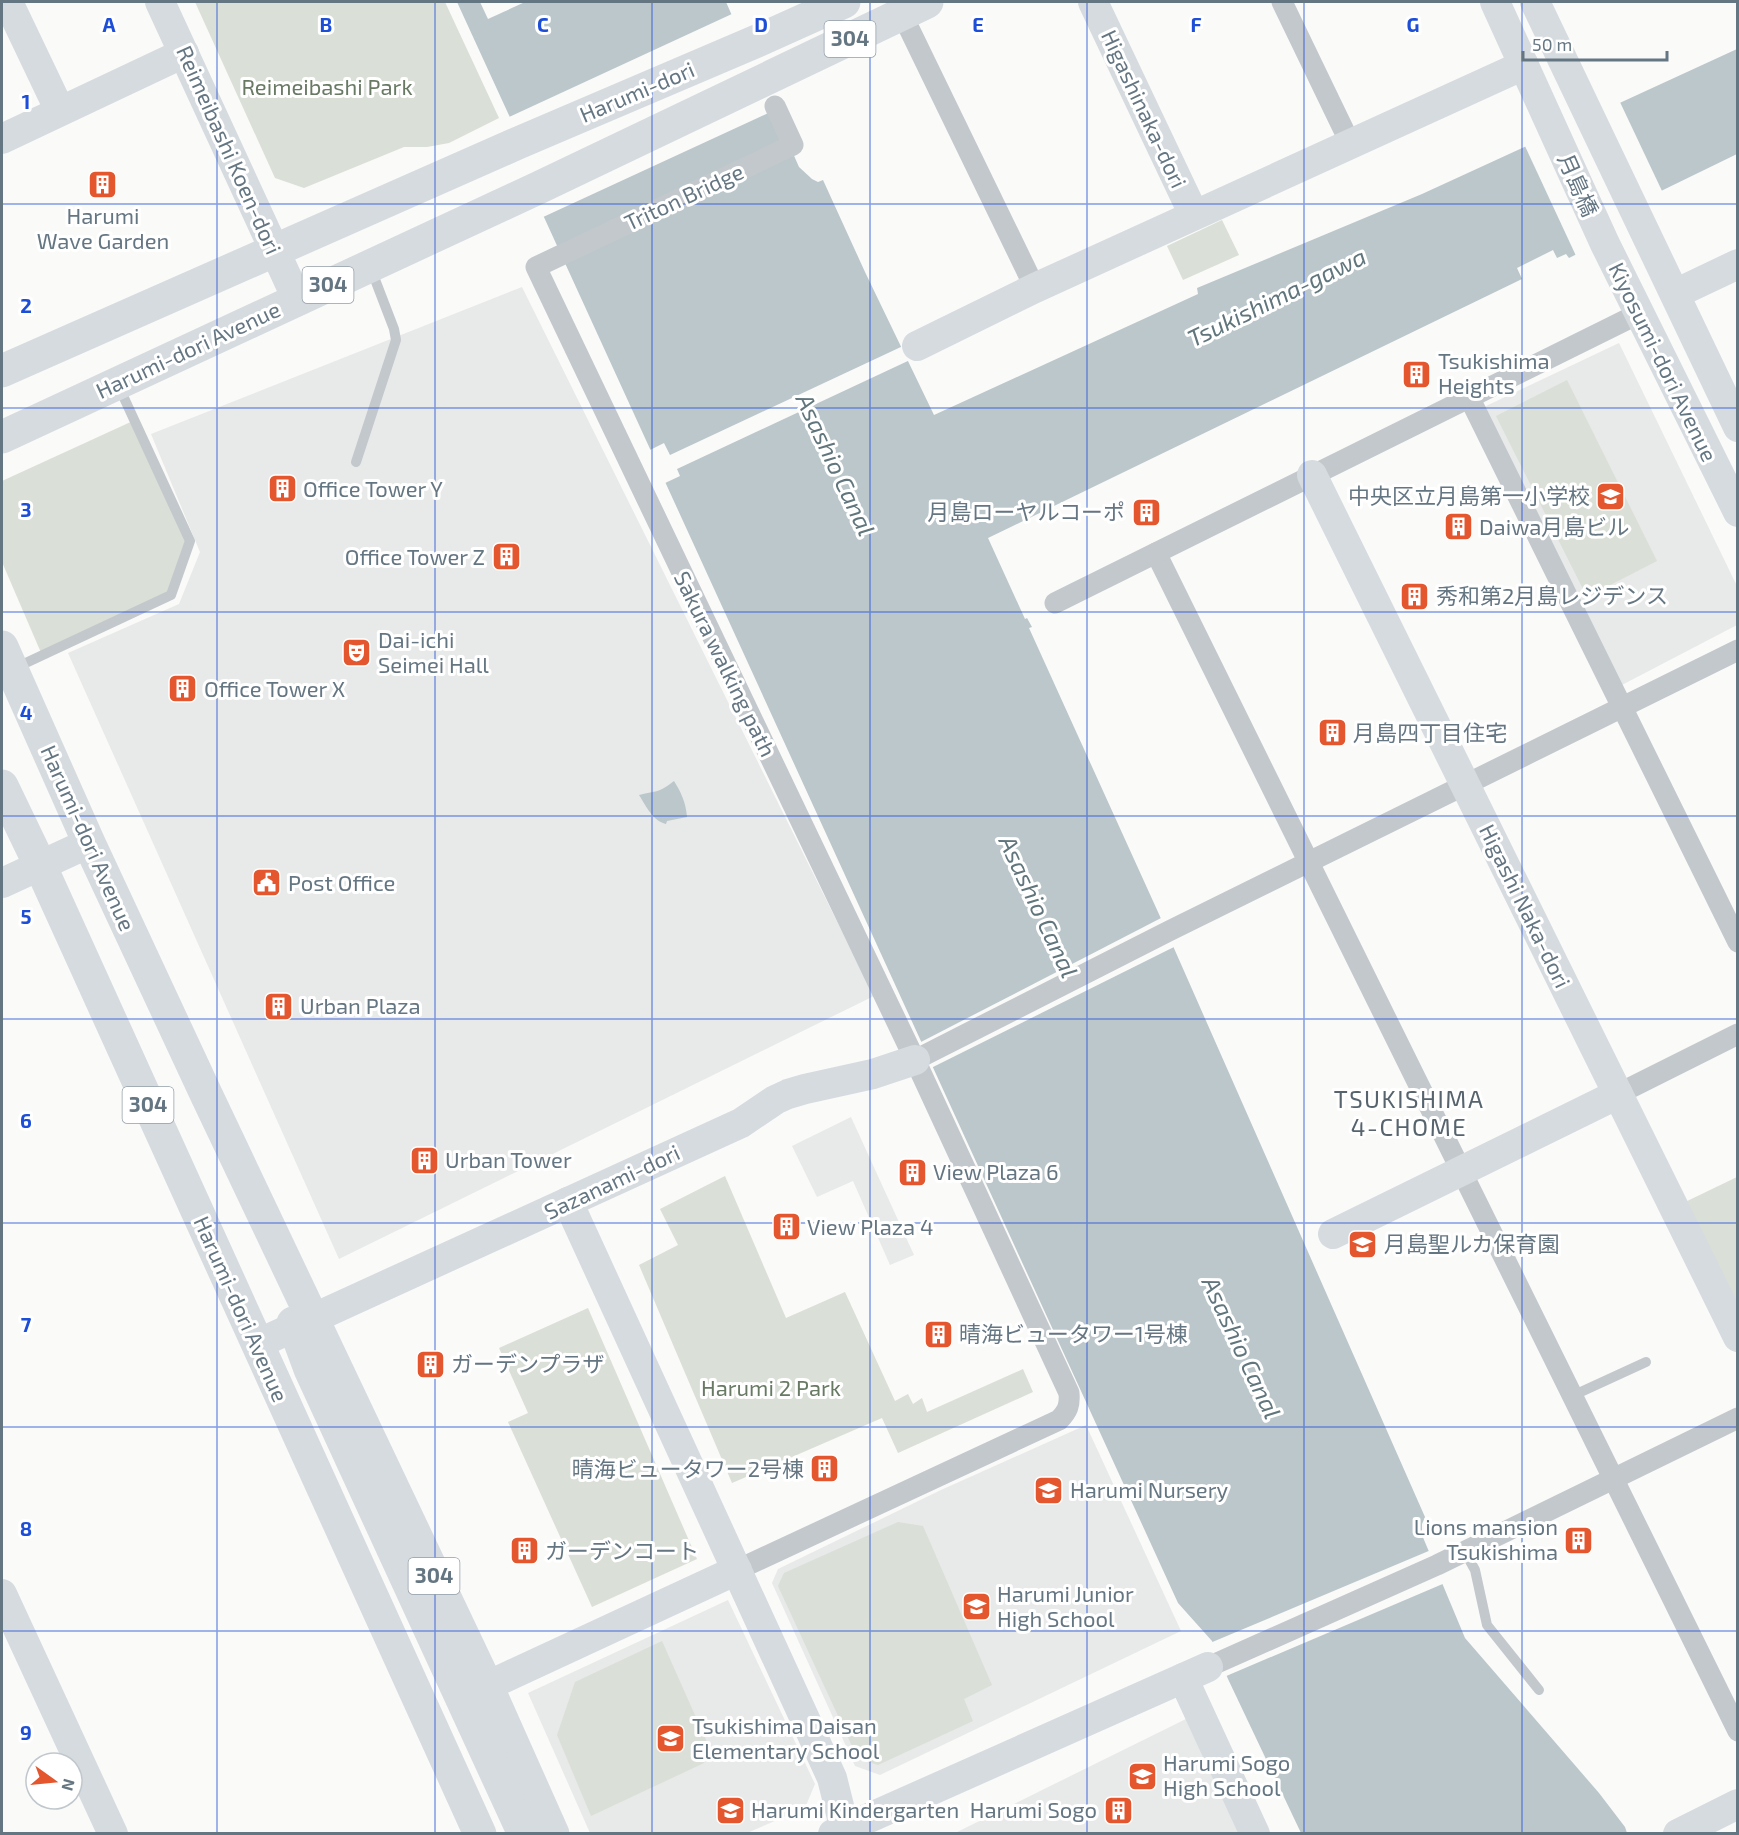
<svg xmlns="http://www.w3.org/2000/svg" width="1739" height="1835" font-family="'Exo 2','Noto Sans JP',sans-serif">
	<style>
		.built { fill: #e8e9e9 }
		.green { fill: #dadfd7 }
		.water { fill: #bbc7cb }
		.pier { fill: #fafaf8 }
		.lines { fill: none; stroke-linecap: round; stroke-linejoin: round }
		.lane { stroke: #c3c8cc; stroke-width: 10 }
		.street { stroke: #c3c8cc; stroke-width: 21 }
		.secondary { stroke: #d6dbdf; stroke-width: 30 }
		.primary { stroke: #d6dbdf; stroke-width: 33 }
		.grid { fill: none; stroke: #1d4ed8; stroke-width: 1.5; stroke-opacity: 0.55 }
		.labels { text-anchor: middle; stroke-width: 6; stroke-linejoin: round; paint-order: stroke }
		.shield { fill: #fff; stroke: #939fa8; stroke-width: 1.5 }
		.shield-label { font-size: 21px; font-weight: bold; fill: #657683 }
		.park-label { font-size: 22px; fill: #687a64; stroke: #fff }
		.street-label { font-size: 22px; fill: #657683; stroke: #fff }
		.poi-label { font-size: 22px; fill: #657683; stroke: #fff; text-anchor: start }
		.water-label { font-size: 24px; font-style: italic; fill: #60757c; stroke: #fff }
		.neighbourhood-label { font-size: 24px; letter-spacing: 1.5px; fill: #57646e; stroke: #fff }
		.grid-label { font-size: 20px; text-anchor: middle; font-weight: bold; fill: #1d4ed8; stroke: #fff; stroke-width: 6; stroke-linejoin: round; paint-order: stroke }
	</style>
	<rect width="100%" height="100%" fill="#fafaf8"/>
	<g class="built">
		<path d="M522,287L874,996L339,1259L68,653L179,604L200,552L151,434Z"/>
		<path d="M1619,343L1737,586V625L1620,686L1484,407Z"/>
		<path d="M851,1117L914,1255L890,1265L853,1181L817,1197L792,1146Z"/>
		<path d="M1086,1425L1181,1631L880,1775L855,1766L772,1583L778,1569L941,1490Z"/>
		<path d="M728,1600L815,1784L805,1808L747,1833H590L528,1693Z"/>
		<path d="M1188,1718L1241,1834H953Z"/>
	</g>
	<g class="green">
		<path d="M195,2H445L499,118L449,143L427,147H404L304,188L275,178Z"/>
		<path d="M1222,220L1239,255L1183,280L1167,246Z"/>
		<path d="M1567,380L1657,561L1587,597L1496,416Z"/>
		<path d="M135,420L190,541L171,595L42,655L2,562V481Z"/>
		<path d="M725,1176L786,1318L845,1292L895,1401L908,1394L913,1404L922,1398L927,1412L1023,1369L1033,1392L898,1453L882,1418L732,1483L639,1265L678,1245L660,1209Z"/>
		<path d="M1737,1177V1319L1681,1204Z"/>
		<path d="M588,1308L697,1559L592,1607L508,1422L528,1413L499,1348Z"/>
		<path d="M898,1522L923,1526L992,1685L964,1699L973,1721L878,1765L858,1759L778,1586L784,1573Z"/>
		<path d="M662,1641L710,1749L704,1763L591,1816L557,1735L575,1682Z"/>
	</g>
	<g class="water">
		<path d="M457,2H726L799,167L812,179L818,182L823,180L865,272L934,415L1198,294L1197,288L1422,194L1737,49V154L1661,191L1669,208L1569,258L1566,254L1557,258L1553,250L1517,268L1522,279L988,538L1025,619L1027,618L1032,627L1029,628L1158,912L1425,1517L1422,1524V1535L1465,1638L1599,1793L1625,1827L1627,1833H1301L1228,1679L1212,1641L1178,1603L543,215L553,211Z"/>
		<path d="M674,781C681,792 686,803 687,817L667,821L666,824C653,821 646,806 639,795C658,790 657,794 674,781Z"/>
	</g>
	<g class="pier">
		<path d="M480,2H525L488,19Z"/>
		<path d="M734,13L777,109L541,218V213L549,209L507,118Z"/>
		<path d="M1619,100L1671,210L1577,258L1524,144Z"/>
		<path d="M903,346L910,360L677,469L680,476L663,484L648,451L664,443L670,455Z"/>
		<path d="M1163,917L1176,946L931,1068L919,1043Z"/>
		<path d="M1431,1550L1445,1583L1224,1677L1210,1643Z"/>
	</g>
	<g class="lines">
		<g class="lane">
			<path d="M356,462L396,340L394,329L371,269"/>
			<path d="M15,668L171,595L190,541L119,387"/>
			<path d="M1572,1396L1646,1362"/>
			<path d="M1465,1552L1475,1570L1487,1625L1539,1690"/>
		</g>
		<g class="street">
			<path d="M1282,2L1351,145"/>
			<path d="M902,14L1035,288"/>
			<path d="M1469,397L1738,942"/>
			<path d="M1156,553L1738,1731"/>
			<path d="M1055,603L1640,313"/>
			<path d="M915,1060L1169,931L1738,650"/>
			<path d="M1618,1094L1738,1034"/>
			<path d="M737,1570L1059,1420C1068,1411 1070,1405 1069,1393L915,1060L536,267L793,145L775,106"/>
			<path d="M1208,1667L1437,1565L1738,1418"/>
		</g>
		<g class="secondary">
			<path d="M8,2L60,111"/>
			<path d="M160,2L297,299"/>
			<path d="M1093,2L1194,215"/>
			<path d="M1495,2L1605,244L1738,512"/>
			<path d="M1535,2L1738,427"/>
			<path d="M2,139L184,53"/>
			<path d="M1675,294L1738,264"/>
			<path d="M917,346L1035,288L1524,65"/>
			<path d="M1312,475L1738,1337"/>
			<path d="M2,883L89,843"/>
			<path d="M568,1202L832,1778L846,1834"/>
			<path d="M1333,1234L1618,1094"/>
			<path d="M257,1344L741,1123L775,1100L788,1094L805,1089L873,1074L915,1060"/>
			<path d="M2,1594L113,1834"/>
			<path d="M1183,1678L1255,1834"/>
			<path d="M487,1686L737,1570"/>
			<path d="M833,1834L1208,1667"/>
			<path d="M1678,1834L1738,1804"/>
		</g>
		<g class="primary">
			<path d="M2,371L518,143L757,41L844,2"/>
			<path d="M2,437L538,188L927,2"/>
			<path d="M2,647L89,843L206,1094L487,1686L553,1834"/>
			<path d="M2,786L40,865L480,1834"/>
			<path d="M293,1323L310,1369L524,1834"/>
		</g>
	</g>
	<path class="grid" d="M217,2V1834M435,2V1834M652,2V1834M870,2V1834M1087,2V1834M1304,2V1834M1522,2V1834M2,204H1738M2,408H1738M2,612H1738M2,816H1738M2,1019H1738M2,1223H1738M2,1427H1738M2,1631H1738"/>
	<defs>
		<symbol id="building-square" viewBox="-11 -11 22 22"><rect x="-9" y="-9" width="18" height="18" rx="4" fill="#e4572e" stroke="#fff"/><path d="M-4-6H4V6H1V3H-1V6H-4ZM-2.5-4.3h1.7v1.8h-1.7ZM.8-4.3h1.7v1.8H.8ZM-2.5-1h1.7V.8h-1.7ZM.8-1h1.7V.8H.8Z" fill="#fff"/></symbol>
		<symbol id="school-square" viewBox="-11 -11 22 22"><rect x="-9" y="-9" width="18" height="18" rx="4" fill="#e4572e" stroke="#fff"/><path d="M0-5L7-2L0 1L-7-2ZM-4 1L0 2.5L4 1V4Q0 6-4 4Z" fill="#fff"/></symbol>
		<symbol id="theatre-square" viewBox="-11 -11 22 22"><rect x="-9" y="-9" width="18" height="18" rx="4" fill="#e4572e" stroke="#fff"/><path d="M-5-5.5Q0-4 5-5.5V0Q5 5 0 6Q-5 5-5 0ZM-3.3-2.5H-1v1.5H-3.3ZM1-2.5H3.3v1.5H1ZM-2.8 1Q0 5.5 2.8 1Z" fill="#fff"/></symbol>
		<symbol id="civic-square" viewBox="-11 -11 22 22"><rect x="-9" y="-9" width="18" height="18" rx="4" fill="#e4572e" stroke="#fff"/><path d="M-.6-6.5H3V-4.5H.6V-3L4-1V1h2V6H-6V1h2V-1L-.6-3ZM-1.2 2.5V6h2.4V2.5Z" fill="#fff"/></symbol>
	</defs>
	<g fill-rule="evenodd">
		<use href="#building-square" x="86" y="168" width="33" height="33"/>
		<use href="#building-square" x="1400" y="358" width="33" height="33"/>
		<use href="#building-square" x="266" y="472" width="33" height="33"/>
		<use href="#school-square" x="1594" y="480" width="33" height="33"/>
		<use href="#building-square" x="1130" y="496" width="33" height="33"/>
		<use href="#building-square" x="1442" y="510" width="33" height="33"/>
		<use href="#building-square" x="490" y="540" width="33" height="33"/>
		<use href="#building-square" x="1398" y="580" width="33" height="33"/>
		<use href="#theatre-square" x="340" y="636" width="33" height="33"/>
		<use href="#building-square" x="166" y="672" width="33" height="33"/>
		<use href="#building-square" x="1316" y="716" width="33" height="33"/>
		<use href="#civic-square" x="250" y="866" width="33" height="33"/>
		<use href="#building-square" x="262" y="990" width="33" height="33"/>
		<use href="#building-square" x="408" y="1144" width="33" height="33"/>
		<use href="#building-square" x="896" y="1156" width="33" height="33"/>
		<use href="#building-square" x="770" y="1210" width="33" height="33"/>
		<use href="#school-square" x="1346" y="1228" width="33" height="33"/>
		<use href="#building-square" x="922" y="1318" width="33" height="33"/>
		<use href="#building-square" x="414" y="1348" width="33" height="33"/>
		<use href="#building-square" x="808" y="1452" width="33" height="33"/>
		<use href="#school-square" x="1032" y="1474" width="33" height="33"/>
		<use href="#building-square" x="1562" y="1524" width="33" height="33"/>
		<use href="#building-square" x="508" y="1534" width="33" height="33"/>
		<use href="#school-square" x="960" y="1590" width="33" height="33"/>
		<use href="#school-square" x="654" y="1722" width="33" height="33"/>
		<use href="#school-square" x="1126" y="1760" width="33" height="33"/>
		<use href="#school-square" x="714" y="1794" width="33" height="33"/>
		<use href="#building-square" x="1102" y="1794" width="33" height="33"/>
	</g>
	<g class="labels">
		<g class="shield">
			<rect x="824.5" y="21" width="51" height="36" rx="4.5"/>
			<rect x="302.5" y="267" width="51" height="36" rx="4.5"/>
			<rect x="122.5" y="1087" width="51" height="36" rx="4.5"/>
			<rect x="408.5" y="1558" width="51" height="36" rx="4.5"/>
		</g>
		<g class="shield-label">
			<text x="850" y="46">304</text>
			<text x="328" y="292">304</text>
			<text x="148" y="1112">304</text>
			<text x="434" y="1583">304</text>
		</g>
		<g class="park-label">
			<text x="327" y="95">Reimeibashi Park</text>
			<text x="771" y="1396">Harumi 2 Park</text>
		</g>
		<g class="street-label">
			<text transform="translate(637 92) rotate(-23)" y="8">Harumi-dori</text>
			<text transform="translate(1144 109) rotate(65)" y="8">Higashinaka-dori</text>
			<text transform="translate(229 150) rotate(66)" y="8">Reimeibashi Koen-dori</text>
			<text transform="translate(1578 185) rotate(66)" y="8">月島橋</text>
			<text transform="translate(684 197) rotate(-25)" y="8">Triton Bridge</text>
			<text transform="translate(188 350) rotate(-25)" y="8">Harumi-dori Avenue</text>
			<text transform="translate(1663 362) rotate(64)" y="8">Kiyosumi-dori Avenue</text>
			<text transform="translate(725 664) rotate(64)" y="8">Sakura walking path</text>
			<text transform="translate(88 838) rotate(66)" y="8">Harumi-dori Avenue</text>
			<text transform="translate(1525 906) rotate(64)" y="8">Higashi Naka-dori</text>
			<text transform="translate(612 1182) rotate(-25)" y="8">Sazanami-dori</text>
			<text transform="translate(241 1309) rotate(66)" y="8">Harumi-dori Avenue</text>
		</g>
		<g class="poi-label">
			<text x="103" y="224" text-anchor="middle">Harumi<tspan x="103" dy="25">Wave Garden</tspan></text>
			<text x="1438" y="369">Tsukishima<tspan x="1438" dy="25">Heights</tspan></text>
			<text x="303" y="497">Office Tower Y</text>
			<text x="1590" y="504" text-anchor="end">中央区立月島第一小学校</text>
			<text x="1125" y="520" text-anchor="end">月島ローヤルコーポ</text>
			<text x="1479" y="535">Daiwa月島ビル</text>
			<text x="485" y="565" text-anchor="end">Office Tower Z</text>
			<text x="1436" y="604">秀和第2月島レジデンス</text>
			<text x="378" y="648">Dai-ichi<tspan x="378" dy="25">Seimei Hall</tspan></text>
			<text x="204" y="697">Office Tower X</text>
			<text x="1353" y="741">月島四丁目住宅</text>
			<text x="288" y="891">Post Office</text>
			<text x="300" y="1014">Urban Plaza</text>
			<text x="445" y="1168">Urban Tower</text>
			<text x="933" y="1180">View Plaza 6</text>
			<text x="807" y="1235">View Plaza 4</text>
			<text x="1384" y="1252">月島聖ルカ保育園</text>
			<text x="959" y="1342">晴海ビュータワー1号棟</text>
			<text x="451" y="1372">ガーデンプラザ</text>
			<text x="804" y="1477" text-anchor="end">晴海ビュータワー2号棟</text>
			<text x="1070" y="1498">Harumi Nursery</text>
			<text x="1558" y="1535" text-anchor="end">Lions mansion<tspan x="1558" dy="25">Tsukishima</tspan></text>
			<text x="545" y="1559">ガーデンコート</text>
			<text x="997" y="1602">Harumi Junior<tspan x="997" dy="25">High School</tspan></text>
			<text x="692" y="1734">Tsukishima Daisan<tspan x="692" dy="25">Elementary School</tspan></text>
			<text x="1163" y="1771">Harumi Sogo<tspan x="1163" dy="25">High School</tspan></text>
			<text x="751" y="1818">Harumi Kindergarten</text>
			<text x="1097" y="1818" text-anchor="end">Harumi Sogo</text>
		</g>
		<g class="water-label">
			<text transform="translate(1277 298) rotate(-26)" y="8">Tsukishima-gawa</text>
			<text transform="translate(835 465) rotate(65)" y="8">Asashio Canal</text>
			<text transform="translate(1038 907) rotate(65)" y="8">Asashio Canal</text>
			<text transform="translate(1241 1348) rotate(65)" y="8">Asashio Canal</text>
		</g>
		<g class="neighbourhood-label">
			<text x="1409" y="1108">TSUKISHIMA<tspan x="1409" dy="28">4-CHOME</tspan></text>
		</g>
	</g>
	<g class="grid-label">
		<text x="109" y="32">A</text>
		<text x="326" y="32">B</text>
		<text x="543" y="32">C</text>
		<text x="761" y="32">D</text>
		<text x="978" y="32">E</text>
		<text x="1196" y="32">F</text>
		<text x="1413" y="32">G</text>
		<text x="26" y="109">1</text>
		<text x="26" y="313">2</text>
		<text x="26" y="517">3</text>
		<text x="26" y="720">4</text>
		<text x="26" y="924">5</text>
		<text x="26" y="1128">6</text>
		<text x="26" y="1332">7</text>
		<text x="26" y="1536">8</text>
		<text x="26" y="1740">9</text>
	</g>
	<rect width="1739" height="1835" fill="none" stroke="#657683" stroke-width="6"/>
	<g transform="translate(54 1781) rotate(105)"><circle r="28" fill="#ffffff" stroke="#c1c8cd" stroke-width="1.5"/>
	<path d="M0-4.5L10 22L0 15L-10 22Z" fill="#e4572e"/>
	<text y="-9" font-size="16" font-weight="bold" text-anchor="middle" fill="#657683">N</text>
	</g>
	<path d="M1523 51v9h144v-9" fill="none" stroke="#657683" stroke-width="3"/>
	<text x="1532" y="51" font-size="18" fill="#657683" stroke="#ffffff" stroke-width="4.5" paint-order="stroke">50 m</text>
</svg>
